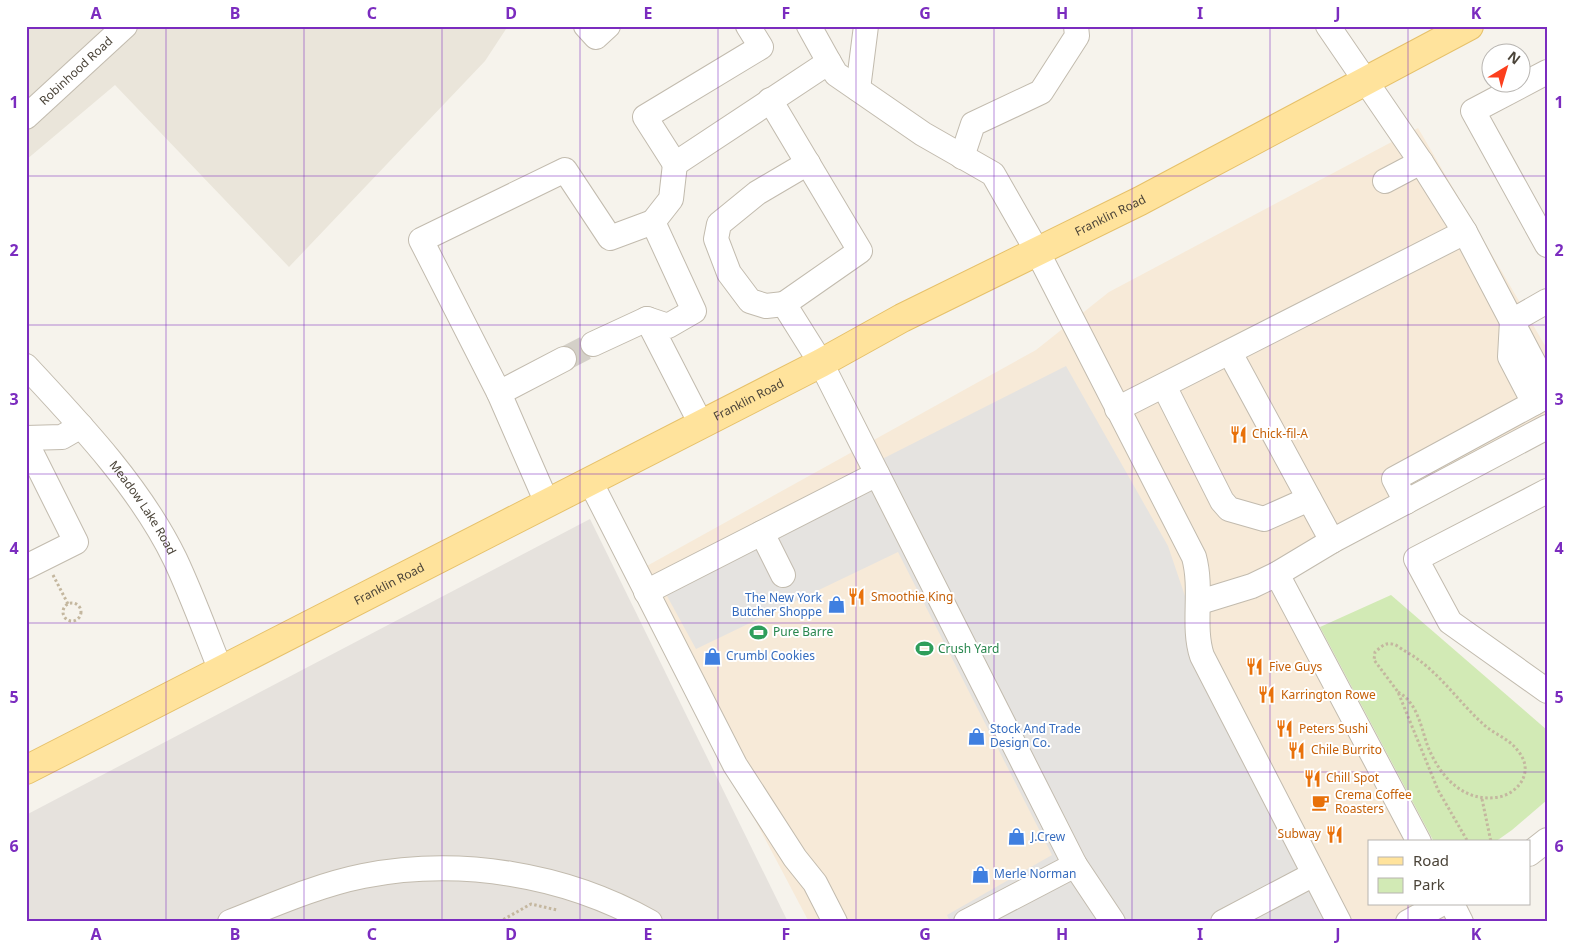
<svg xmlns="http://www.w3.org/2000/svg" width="1573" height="948" font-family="'Noto Sans',sans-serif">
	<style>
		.residential { fill: #eae5da }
		.commercial { fill: #f7ead8 }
		.industrial { fill: #e6e2dd }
		.green { fill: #d2eab5 }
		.parking { fill: #e5e3e0 }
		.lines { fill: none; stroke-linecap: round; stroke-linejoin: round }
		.minor-tunnel { stroke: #d4d0c8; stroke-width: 24; stroke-dasharray: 24 12; stroke-linecap: butt }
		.minor-casing { stroke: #c2bbae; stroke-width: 26 }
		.major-casing { stroke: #e6c16a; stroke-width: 30 }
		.path { stroke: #c4b79f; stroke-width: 3; stroke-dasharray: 2.5 2.5; stroke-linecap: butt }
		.minor { stroke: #fff; stroke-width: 24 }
		.major { stroke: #ffe39c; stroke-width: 28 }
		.grid { fill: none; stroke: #7b2cbf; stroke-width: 1; stroke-opacity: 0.55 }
		.labels { text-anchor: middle; stroke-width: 4; stroke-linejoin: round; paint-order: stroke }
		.street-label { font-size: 12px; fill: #4b4439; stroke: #fff }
		.food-label { font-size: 12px; fill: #c56008; stroke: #fff; text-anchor: start }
		.shop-label { font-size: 12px; fill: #366cbe; stroke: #fff; text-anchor: start }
		.leisure-label { font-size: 12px; fill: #27864d; stroke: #fff; text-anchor: start }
		.neatline { fill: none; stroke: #7b2cbf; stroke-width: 2 }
		.grid-label { font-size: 16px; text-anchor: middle; font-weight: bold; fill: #7b2cbf }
	</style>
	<rect width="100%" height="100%" fill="#f6f3ec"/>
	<path class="residential" d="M26,26H508L485,61L289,267L115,85L26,160Z"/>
	<path class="commercial" d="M1418,128L1547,349V437L1289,572L1321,641L1431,842H1369V904H1465L1474,922H809L627,577L1036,350L1109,292Z"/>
	<path class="industrial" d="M590,519L788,922H26V815Z"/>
	<path class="green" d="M1391,595L1547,730V800L1512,830L1495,842H1434L1320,627Z"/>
	<path class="parking" d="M1066,366L1168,546L1186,599L1329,922H950L947,915L1052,855L898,552L696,649L655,574Z"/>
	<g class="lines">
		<path class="minor-tunnel" d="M564,359L593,344"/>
		<defs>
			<g id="minor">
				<path d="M586,26L596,37L608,26"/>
				<path d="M748,26L761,47L645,117L675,164L829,62L836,74L923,134L993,174L1037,251L1194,557C1203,590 1192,626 1202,656L1339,922"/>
				<path d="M809,26L829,62"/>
				<path d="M1328,26L1421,162L1465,232L1547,388"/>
				<path d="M1547,72L1473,111L1547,245"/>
				<path d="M858,89L866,26"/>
				<path d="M770,100L860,251L784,304L821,363L1075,865L1113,922"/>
				<path id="s1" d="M26,117L125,26"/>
				<path d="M962,157L973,124L1041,92L1077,36L1076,26"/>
				<path d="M675,164L671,199L653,222L694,311L668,326L647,319L701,424"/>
				<path d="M1385,181L1421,162"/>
				<path d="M784,304L766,306L750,301L729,273L716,239L719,224L757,193L808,163"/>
				<path d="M593,344L647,319"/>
				<path d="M1230,353L1332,541"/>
				<path id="s2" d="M26,366C80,424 140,487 175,559C192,595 206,634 221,671"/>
				<path d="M1164,386L1222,501L1229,509L1264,519L1309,499"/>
				<path d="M499,393L564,359"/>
				<path d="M1534,403L1510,357L1512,321L1547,301"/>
				<path d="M1117,409L1465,232"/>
				<path d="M26,438L62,437L81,426"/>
				<path d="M26,442L76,542L26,567"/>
				<path d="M590,481L735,765L795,858L815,883L835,922"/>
				<path d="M1547,491L1416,559L1450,622L1547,691"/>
				<path d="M1406,502L1394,479L1547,396"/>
				<path d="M547,503L499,393L421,240L565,170L610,238L653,222"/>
				<path d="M762,533L783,575"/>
				<path d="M1277,574L1419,842"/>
				<path d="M646,592L877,474"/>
				<path d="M1200,602L1252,586L1277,574L1332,541L1547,427"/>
				<path d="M1529,854L1547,840"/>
				<path d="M1452,904L1461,922"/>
				<path d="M230,922C273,905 318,885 363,876C460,857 564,874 650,922"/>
				<path d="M966,922L1075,865"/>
				<path d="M1223,922L1314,874"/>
				<path d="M1408,922L1441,904"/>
			</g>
			<g id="major">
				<path id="s3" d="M26,770L821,363L902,318L1140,201L1469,26"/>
			</g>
		</defs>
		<use href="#minor" class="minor-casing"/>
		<use href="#major" class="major-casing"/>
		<g class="path">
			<path d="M53,575L68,604"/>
			<circle cx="72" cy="612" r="9"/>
			<path d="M1398,692C1418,703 1421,728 1428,747C1441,778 1464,803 1499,797C1510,795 1521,786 1524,776C1527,767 1524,758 1518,751C1509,738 1493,734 1482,723C1456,699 1437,669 1405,651C1401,649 1396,644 1392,644C1385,642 1380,648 1375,652L1374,660L1398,692L1438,790L1468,842"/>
			<path d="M1482,799L1491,842"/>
			<path d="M499,922L531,904L557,910"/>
		</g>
		<use href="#minor" class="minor"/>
		<use href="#major" class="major"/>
	</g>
	<path class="grid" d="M166,26V922M304,26V922M442,26V922M580,26V922M718,26V922M856,26V922M994,26V922M1132,26V922M1270,26V922M1408,26V842M26,176H1547M26,325H1547M26,474H1547M26,623H1547M26,772H1547M1408,904V922"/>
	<defs>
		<symbol id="restaurant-bare" viewBox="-9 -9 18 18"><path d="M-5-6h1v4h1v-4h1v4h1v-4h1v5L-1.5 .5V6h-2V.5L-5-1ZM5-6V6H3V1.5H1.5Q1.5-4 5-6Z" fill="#e8710a" stroke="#fff" stroke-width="2.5" paint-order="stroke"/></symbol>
		<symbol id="shop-bare" viewBox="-9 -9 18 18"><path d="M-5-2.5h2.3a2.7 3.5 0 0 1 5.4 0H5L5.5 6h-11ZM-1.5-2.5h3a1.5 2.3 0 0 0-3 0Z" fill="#3f7fe0" stroke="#fff" stroke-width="2.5" paint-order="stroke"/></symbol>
		<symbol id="stadium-bare" viewBox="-9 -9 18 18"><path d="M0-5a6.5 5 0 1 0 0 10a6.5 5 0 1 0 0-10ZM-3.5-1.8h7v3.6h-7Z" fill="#2e9e5b" stroke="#fff" stroke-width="2.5" paint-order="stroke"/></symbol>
		<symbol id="cafe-bare" viewBox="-9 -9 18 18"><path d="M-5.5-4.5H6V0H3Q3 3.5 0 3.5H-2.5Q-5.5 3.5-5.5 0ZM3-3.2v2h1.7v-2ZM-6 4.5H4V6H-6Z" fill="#e8710a" stroke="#fff" stroke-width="2.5" paint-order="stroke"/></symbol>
	</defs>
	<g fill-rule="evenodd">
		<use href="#restaurant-bare" x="1226" y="422" width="25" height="25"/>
		<use href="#restaurant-bare" x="844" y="584" width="25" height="25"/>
		<use href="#shop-bare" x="824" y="592" width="25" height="25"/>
		<use href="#stadium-bare" x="746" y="620" width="25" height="25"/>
		<use href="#stadium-bare" x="912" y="636" width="25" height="25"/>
		<use href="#shop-bare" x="700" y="644" width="25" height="25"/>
		<use href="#restaurant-bare" x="1242" y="654" width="25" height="25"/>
		<use href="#restaurant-bare" x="1254" y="682" width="25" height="25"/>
		<use href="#restaurant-bare" x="1272" y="716" width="25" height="25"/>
		<use href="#shop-bare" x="964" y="724" width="25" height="25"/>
		<use href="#restaurant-bare" x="1284" y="738" width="25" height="25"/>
		<use href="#restaurant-bare" x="1300" y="766" width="25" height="25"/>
		<use href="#cafe-bare" x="1308" y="790" width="25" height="25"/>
		<use href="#restaurant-bare" x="1322" y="822" width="25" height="25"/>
		<use href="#shop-bare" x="1004" y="824" width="25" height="25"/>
		<use href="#shop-bare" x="968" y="862" width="25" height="25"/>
	</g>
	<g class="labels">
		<g class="street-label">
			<text dy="4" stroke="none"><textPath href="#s1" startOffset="68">Robinhood Road</textPath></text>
			<text dy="4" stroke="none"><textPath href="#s3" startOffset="1218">Franklin Road</textPath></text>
			<text dy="4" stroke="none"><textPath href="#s3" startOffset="812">Franklin Road</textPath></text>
			<text dy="4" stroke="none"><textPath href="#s2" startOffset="184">Meadow Lake Road</textPath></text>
			<text dy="4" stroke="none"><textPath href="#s3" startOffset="408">Franklin Road</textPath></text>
		</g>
		<g class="food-label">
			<text x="1252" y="438">Chick-fil-A</text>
			<text x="871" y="601">Smoothie King</text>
			<text x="1269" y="671">Five Guys</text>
			<text x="1281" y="699">Karrington Rowe</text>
			<text x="1299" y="733">Peters Sushi</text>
			<text x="1311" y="754">Chile Burrito</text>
			<text x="1326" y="782">Chill Spot</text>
			<text x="1335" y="799">Crema Coffee<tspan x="1335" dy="14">Roasters</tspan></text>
			<text x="1321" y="838" text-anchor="end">Subway</text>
		</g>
		<g class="shop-label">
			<text x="822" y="602" text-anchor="end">The New York<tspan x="822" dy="14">Butcher Shoppe</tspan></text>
			<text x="726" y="660">Crumbl Cookies</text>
			<text x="990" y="733">Stock And Trade<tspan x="990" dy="14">Design Co.</tspan></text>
			<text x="1031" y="841">J.Crew</text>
			<text x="994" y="878">Merle Norman</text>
		</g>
		<g class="leisure-label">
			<text x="773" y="636">Pure Barre</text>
			<text x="938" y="653">Crush Yard</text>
		</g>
	</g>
	<rect width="1573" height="948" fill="none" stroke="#ffffff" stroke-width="55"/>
	<rect x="1368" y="840" width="162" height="65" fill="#ffffff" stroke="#b7b4b0"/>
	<rect x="1378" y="857" width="25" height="8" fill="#ffe39c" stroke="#b7b4b0"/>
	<text x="1413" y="866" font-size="15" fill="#4b4439">Road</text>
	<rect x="1378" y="878" width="25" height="15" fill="#d2eab5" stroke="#b7b4b0"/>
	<text x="1413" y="890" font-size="15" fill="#4b4439">Park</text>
	<g transform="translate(1506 68) rotate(38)"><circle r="24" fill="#ffffff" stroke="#b7b4b0"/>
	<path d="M0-4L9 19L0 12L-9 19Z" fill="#fc3f1d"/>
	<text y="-8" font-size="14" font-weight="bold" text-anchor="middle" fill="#4b4439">N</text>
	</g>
	<rect x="28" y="28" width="1518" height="892" class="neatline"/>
	<g class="grid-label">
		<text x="96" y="19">A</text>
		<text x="235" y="19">B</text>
		<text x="372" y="19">C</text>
		<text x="511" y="19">D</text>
		<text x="648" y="19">E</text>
		<text x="786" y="19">F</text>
		<text x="925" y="19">G</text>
		<text x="1062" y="19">H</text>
		<text x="1200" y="19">I</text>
		<text x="1338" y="19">J</text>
		<text x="1476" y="19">K</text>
		<text x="14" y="108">1</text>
		<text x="1559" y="108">1</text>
		<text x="14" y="256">2</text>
		<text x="1559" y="256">2</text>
		<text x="14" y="405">3</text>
		<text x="1559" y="405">3</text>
		<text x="14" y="554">4</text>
		<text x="1559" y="554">4</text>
		<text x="14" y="703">5</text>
		<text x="1559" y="703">5</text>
		<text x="14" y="852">6</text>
		<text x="1559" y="852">6</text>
		<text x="96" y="940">A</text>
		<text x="235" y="940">B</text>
		<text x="372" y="940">C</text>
		<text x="511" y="940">D</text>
		<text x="648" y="940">E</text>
		<text x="786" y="940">F</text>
		<text x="925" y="940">G</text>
		<text x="1062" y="940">H</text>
		<text x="1200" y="940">I</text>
		<text x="1338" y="940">J</text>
		<text x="1476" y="940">K</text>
	</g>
</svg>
